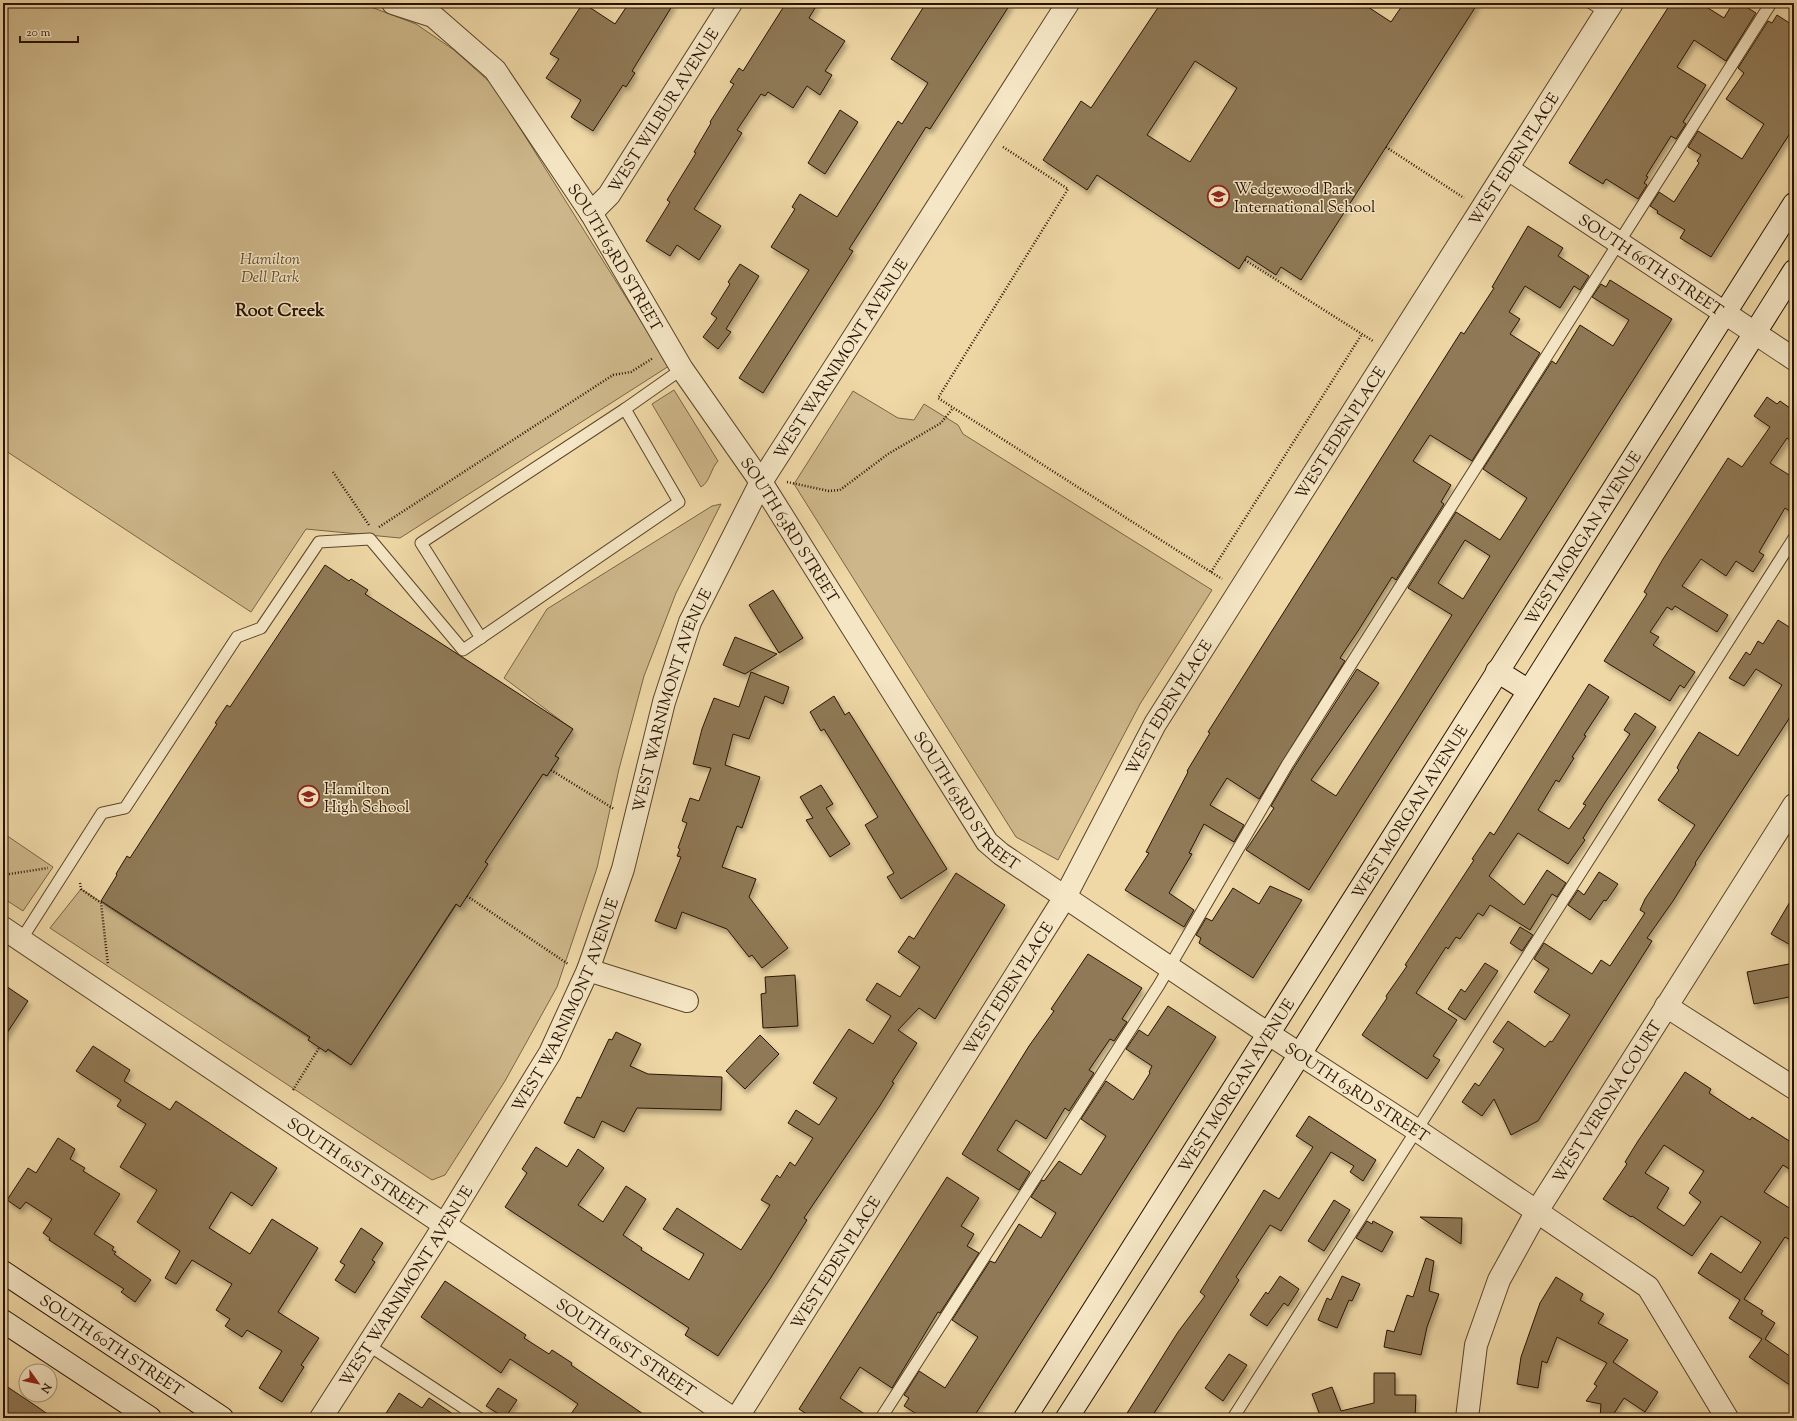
<svg xmlns="http://www.w3.org/2000/svg" width="1797" height="1421" font-family="'Sorts Mill Goudy',serif">
	<style>
		.green { fill: #cdb78a; stroke: #7a6546 }
		.building { fill: #8f7957; stroke: #281301; fill-rule: evenodd; filter: url(#shadow) }
		.lines { fill: none; stroke-linecap: round; stroke-linejoin: round }
		.lane-casing { stroke: #5a442a; stroke-width: 13 }
		.street-casing { stroke: #5a442a; stroke-width: 24 }
		.secondary-casing { stroke: #281301; stroke-width: 24 }
		.path { stroke: #281301; stroke-width: 2.5; stroke-dasharray: 1 2; stroke-linecap: butt }
		.lane { stroke: #f5e6c5; stroke-width: 11 }
		.street { stroke: #f5e6c5; stroke-width: 22 }
		.secondary { stroke: #f5e6c5; stroke-width: 22 }
		.labels { text-anchor: middle; stroke-width: 3; stroke-linejoin: round; paint-order: stroke }
		.street-label { font-size: 16px; fill: #281301; stroke: #f5e6c5 }
		.poi-label { font-size: 16px; fill: #281301; stroke: #f5e6c5; text-anchor: start }
		.park-label { font-size: 16px; font-style: italic; fill: #624c31; stroke: #f5e6c5 }
		.quarter-label { font-size: 18px; font-weight: bold; fill: #281301; stroke: #f5e6c5 }
	</style>
	<defs>
		<filter id="shadow"><feDropShadow dx="2.5" dy="4.5" stdDeviation="2" flood-color="#0004"/></filter>
	</defs>
	<rect width="100%" height="100%" fill="#efd8a6"/>
	<filter id="stains"><feTurbulence type="fractalNoise" baseFrequency=".005" numOctaves="4"/><feColorMatrix values="0 0 0 0 .2 0 0 0 0 .09 0 0 0 0 .02 0 0 0 .5 -.17"/></filter>
	<radialGradient id="worn" r=".72"><stop offset=".6" stop-color="#630" stop-opacity="0"/><stop offset="1" stop-color="#630" stop-opacity=".3"/></radialGradient>
	<g class="green">
		<path d="M3,3H337L371,7L416,24L454,50L493,85L669,366L400,538L306,529L251,612L3,449Z"/>
		<path d="M674,390L718,461C711,468 710,482 701,487L652,404Z"/>
		<path d="M853,391L898,418L914,420L924,404L958,425L963,434L1212,590L1140,704L1058,860L1016,837L794,484Z"/>
		<path d="M721,504L676,593L644,676L619,769L597,868L557,987L505,1081L445,1175L432,1180L50,928L81,889L351,1065L572,729L504,678L547,609L712,506Z"/>
		<path d="M3,833L53,867L23,911L3,898Z"/>
	</g>
	<g class="building">
		<path d="M583,3L615,24L629,3H674L632,71L635,73L626,87L623,85L593,131L571,117L581,100L546,78L559,59L550,54Z"/>
		<path d="M786,3H818L809,18L845,41L825,71L832,75L820,95L807,86L793,108L768,92L765,96L761,94L737,130L742,133L694,209L721,226L699,260L677,245L670,256L646,241L670,202L667,200L696,153L694,152L711,123L710,122L734,84L730,82L739,68L743,71Z"/>
		<path d="M926,3H1011L930,129L926,127L874,210L849,249L853,251L763,393L739,378L809,270L771,247L795,209L792,207L800,194L837,217L898,121L902,124L928,83L891,59Z"/>
		<path d="M1161,3H1362L1391,22L1404,3H1478L1301,280L1281,267L1276,275L1247,256L1239,269L1097,175L1087,190L1043,160L1081,101L1091,108ZM1195,61L1237,88L1190,162L1147,135Z"/>
		<path d="M1671,3H1700L1724,18L1733,3H1740L1756,13L1726,61L1694,40L1677,67L1706,85L1683,122L1686,124L1676,139L1671,136L1646,176L1648,177L1644,183L1647,185L1638,199L1606,179L1603,184L1569,163Z"/>
		<path d="M1777,15L1794,26V127L1711,257L1680,238L1685,230L1657,213L1658,211L1650,206L1659,192L1674,202L1699,163L1697,161L1701,155L1688,147L1698,131L1742,159L1764,124L1726,99L1744,73L1738,68L1768,21L1772,23Z"/>
		<path d="M840,110L858,122L825,174L808,163Z"/>
		<path d="M1528,226L1563,248L1558,256L1589,276L1580,290L1574,286L1560,308L1525,286L1509,312L1520,319L1510,334L1540,353L1472,461L1430,435L1413,461L1451,485L1441,502L1444,504L1396,580L1392,577L1358,631L1340,658L1345,661L1259,799L1227,778L1210,805L1244,825L1234,842L1204,824L1189,853L1192,854L1169,893L1194,910L1184,927L1125,890L1149,853L1146,852L1188,772L1187,771L1210,733L1208,732L1461,332L1464,334L1494,288L1492,287Z"/>
		<path d="M740,264L759,276L726,329L731,332L718,349L703,337L717,318L711,314L730,284L728,282Z"/>
		<path d="M1610,280L1672,319L1309,890L1246,850L1274,808L1271,806L1293,769L1357,669L1379,683L1311,780L1336,796L1401,696L1452,615L1408,588L1456,512L1500,540L1527,498L1483,469L1552,361L1556,364L1580,325L1613,346L1629,320L1592,297L1601,284L1606,287ZM1465,540L1490,556L1463,599L1438,583Z"/>
		<path d="M1767,397L1777,404L1780,401L1794,411V443L1787,438L1770,463L1794,478V514L1785,508L1759,552L1764,555L1753,572L1736,561L1726,576L1701,559L1682,586L1728,615L1717,632L1675,606L1672,610L1667,607L1650,632L1659,637L1653,645L1695,672L1684,688L1680,685L1670,701L1604,661L1647,594L1644,592L1663,559L1728,458L1742,467L1770,427L1754,416Z"/>
		<path d="M325,565L349,581L351,579L368,590L365,594L573,729L555,756L559,758L547,776L543,774L485,862L488,864L460,907L456,904L351,1065L328,1049L326,1052L308,1040L310,1037L101,901L117,875L116,874L127,856L130,858L217,724L215,723L227,705L230,707Z"/>
		<path d="M773,590L803,638L779,653L749,605Z"/>
		<path d="M1778,620L1794,630V711L1695,863L1696,864L1673,901L1647,938L1652,941L1538,1121L1511,1135L1494,1099L1482,1116L1462,1102L1475,1083L1479,1086L1504,1049L1493,1042L1508,1021L1545,1047L1550,1041L1552,1042L1570,1015L1534,992L1549,969L1534,959L1544,943L1592,974L1601,960L1610,966L1645,913L1640,910L1645,899L1695,825L1658,800L1679,770L1677,768L1681,760L1699,732L1738,756L1782,685L1756,669L1744,686L1729,678L1746,652L1750,655L1758,641L1763,644Z"/>
		<path d="M735,637L777,654L745,674L723,665Z"/>
		<path d="M751,672L789,687L783,704L765,696L749,739L733,734L725,765L760,777L742,828L737,826L722,867L756,879L749,897L788,948L762,968L752,955L749,957L727,929L682,912L676,929L655,921L681,857L677,856L680,849L678,848L687,823L682,821L690,798L699,801L711,768L693,764L702,729L714,698L739,707Z"/>
		<path d="M1589,684L1609,697L1584,735L1586,736L1572,757L1574,758L1559,782L1556,780L1538,810L1569,829L1586,805L1583,804L1630,734L1624,730L1635,713L1656,727L1606,801L1583,838L1585,840L1568,864L1518,833L1489,876L1524,905L1547,870L1566,883L1557,897L1552,894L1530,930L1490,905L1483,916L1478,913L1460,939L1456,937L1448,949L1446,947L1416,993L1457,1020L1433,1056L1440,1060L1427,1079L1362,1035L1387,998L1386,996L1407,966L1405,965L1474,860L1472,859L1490,832L1494,835Z"/>
		<path d="M834,696L845,715L849,712L947,869L901,899L887,877L894,873L865,825L878,817L824,729L821,731L810,712Z"/>
		<path d="M821,785L833,804L826,808L850,844L830,857L806,820L813,818L800,797Z"/>
		<path d="M1599,872L1618,884L1606,901L1604,900L1590,920L1568,905L1578,890L1584,895Z"/>
		<path d="M956,873L1005,905L935,1019L919,1008L898,1030L917,1043L892,1082L894,1083L879,1107L804,1218L807,1220L770,1279L718,1356L685,1335L689,1328L505,1207L527,1173L522,1169L536,1147L567,1167L578,1149L604,1168L578,1205L603,1222L626,1186L646,1199L623,1235L642,1248L641,1250L689,1280L704,1254L663,1229L677,1208L741,1250L770,1205L761,1200L777,1175L780,1178L790,1162L795,1166L813,1138L788,1123L796,1110L819,1125L837,1098L813,1083L849,1029L873,1044L891,1016L866,1000L877,983L900,997L920,967L898,952L909,936L914,939Z"/>
		<path d="M1270,886L1302,900L1253,978L1199,943L1201,938L1196,935L1206,918L1212,921L1233,888L1259,904Z"/>
		<path d="M1794,895V947L1771,934Z"/>
		<path d="M1520,927L1533,935L1522,951L1510,943Z"/>
		<path d="M1088,954L1142,988L1122,1019L1127,1022L1114,1041L1110,1039L1089,1070L1094,1073L1069,1111L1065,1108L1046,1139L1016,1120L997,1150L1030,1172L1019,1190L962,1154L1029,1046L1054,1011L1051,1009Z"/>
		<path d="M1485,963L1498,971L1465,1020L1448,1009L1461,989L1465,992Z"/>
		<path d="M1794,963V996L1754,1004L1747,972Z"/>
		<path d="M795,975L798,1026L763,1028L761,994L766,993L765,977Z"/>
		<path d="M3,984L28,1001L3,1039Z"/>
		<path d="M1168,1006L1216,1037L973,1418H923L904,1406L909,1398L904,1395L919,1371L945,1388L978,1337L952,1320L990,1261L995,1263L1019,1224L1041,1238L1056,1213L1031,1197L1042,1180L1044,1181L1059,1161L1081,1175L1106,1136L1081,1119L1106,1081L1133,1100L1150,1073L1149,1072L1152,1066L1126,1049L1139,1030L1148,1036Z"/>
		<path d="M616,1032L641,1044L630,1066L648,1074L722,1077L721,1110L637,1108L624,1132L602,1121L594,1138L564,1123L577,1097L581,1098L609,1039L612,1040Z"/>
		<path d="M760,1035L779,1054L745,1089L726,1071Z"/>
		<path d="M93,1046L130,1070L124,1081L170,1110L176,1101L277,1168L252,1206L231,1192L209,1228L250,1254L272,1219L318,1248L278,1312L319,1338L301,1365L304,1367L282,1402L259,1388L282,1351L247,1330L242,1337L225,1326L230,1319L216,1310L232,1284L192,1260L176,1284L165,1278L180,1251L137,1222L157,1190L120,1167L146,1124L117,1106L121,1100L76,1071Z"/>
		<path d="M1685,1072L1711,1089L1709,1093L1750,1120L1752,1117L1794,1144V1172L1783,1165L1764,1192L1794,1211V1242L1785,1237L1744,1299L1763,1311L1761,1314L1775,1323L1765,1339L1794,1359V1388L1749,1357L1762,1339L1729,1318L1740,1300L1698,1273L1711,1253L1741,1273L1761,1242L1721,1216L1692,1256L1632,1216L1631,1217L1603,1199L1627,1164L1625,1162L1638,1141ZM1664,1145L1704,1171L1689,1193L1701,1202L1684,1226L1657,1208L1669,1188L1645,1173Z"/>
		<path d="M1309,1116L1376,1160L1363,1181L1350,1172L1354,1166L1331,1152L1281,1231L1270,1225L1236,1277L1239,1280L1151,1418H1124L1178,1332L1205,1296L1200,1292L1264,1190L1279,1199L1313,1147L1296,1136Z"/>
		<path d="M58,1138L75,1149L70,1159L85,1168L83,1171L120,1194L94,1234L114,1247L112,1250L116,1252L114,1254L151,1280L135,1302L121,1292L124,1289L49,1240L50,1238L43,1233L52,1219L26,1202L20,1209L7,1200L28,1168L36,1173Z"/>
		<path d="M947,1177L979,1198L961,1226L974,1234L967,1246L979,1253L940,1313L938,1312L892,1388L860,1367L840,1398L871,1418H813L799,1409Z"/>
		<path d="M1334,1200L1350,1210L1324,1251L1308,1241Z"/>
		<path d="M1420,1217L1462,1218L1461,1244Z"/>
		<path d="M1367,1221L1372,1224L1373,1221L1393,1232L1382,1252L1356,1238Z"/>
		<path d="M361,1228L383,1243L372,1260L375,1262L355,1293L335,1280L345,1265L340,1262Z"/>
		<path d="M1426,1258L1434,1261L1429,1291L1439,1294L1427,1327L1421,1355L1384,1347L1387,1330L1394,1332L1407,1295L1413,1297Z"/>
		<path d="M1280,1276L1299,1289L1288,1306L1284,1303L1267,1326L1250,1315L1266,1292L1268,1294Z"/>
		<path d="M1342,1276L1360,1284L1352,1301L1349,1300L1337,1328L1318,1320L1327,1298L1331,1300Z"/>
		<path d="M1556,1277L1583,1294L1580,1300L1604,1314L1598,1323L1628,1340L1613,1362L1658,1392L1645,1412L1624,1398L1611,1418H1600L1601,1404L1586,1401L1597,1386L1594,1384L1607,1363L1557,1337L1547,1363L1542,1361L1538,1388L1517,1384L1521,1357L1540,1303Z"/>
		<path d="M445,1281L526,1335L524,1338L549,1354L552,1350L572,1363L571,1365L649,1418H568L578,1404L562,1393L510,1359L501,1373L421,1317Z"/>
		<path d="M1229,1354L1247,1365L1223,1401L1205,1388Z"/>
		<path d="M1374,1373H1395V1395H1416L1415,1418H1321L1312,1394L1332,1387L1341,1411L1374,1403Z"/>
		<path d="M3,1384L39,1408L53,1418H3Z"/>
		<path d="M498,1388L517,1400L505,1418L486,1406Z"/>
		<path d="M399,1393L422,1408L429,1398L459,1418H383Z"/>
	</g>
	<g class="lines">
		<defs>
			<g id="lane">
				<path d="M1591,3L1606,12"/>
				<path d="M481,638L421,543L625,409"/>
				<path d="M21,940L102,813L125,808L237,637L261,628L319,542L370,539L463,650L679,502L625,409L682,369"/>
				<path d="M368,1345L479,1418"/>
				<path d="M881,1418L1159,985L1287,765L1771,3"/>
				<path d="M1233,1418L1794,538"/>
			</g>
			<g id="street">
				<path id="s1" d="M393,3L433,16L495,70L591,213L682,369L761,482L987,842L1001,854L1255,1025L1415,1129L1648,1287L1727,1418"/>
				<path id="s2" d="M1508,169L1794,359"/>
				<path id="s3" d="M591,213L609,195L731,3"/>
				<path id="s4" d="M3,928L732,1418"/>
				<path d="M588,970L687,1001"/>
				<path d="M1666,1006L1794,1088"/>
				<path id="s5" d="M321,1418L434,1242L550,1053L588,970L623,869L664,702L690,622L761,482L1068,3"/>
				<path id="s6" d="M737,1418L1065,897L1155,724L1612,3"/>
				<path id="s7" d="M1467,1418L1476,1345L1499,1280L1537,1211L1794,805"/>
			</g>
			<g id="secondary">
				<path d="M1497,671L1529,691"/>
				<path id="s8" d="M3,1272L222,1418"/>
				<path d="M3,1321L150,1418"/>
				<path id="s9" d="M1025,1418L1794,204"/>
				<path d="M1067,1418L1288,1073L1794,271"/>
			</g>
		</defs>
		<use href="#lane" class="lane-casing"/>
		<use href="#street" class="street-casing"/>
		<use href="#secondary" class="secondary-casing"/>
		<g class="path">
			<path d="M1003,147L1068,189L938,398L1222,579"/>
			<path d="M1386,147L1464,198"/>
			<path d="M1245,260L1373,341"/>
			<path d="M333,472L369,525"/>
			<path d="M787,482L829,491L840,490L888,454L941,423L953,408"/>
			<path d="M379,527L613,375L631,372L653,358"/>
			<path d="M1211,572L1362,334"/>
			<path d="M551,770L614,809"/>
			<path d="M3,875L48,868"/>
			<path d="M80,883L81,889L101,903L108,965"/>
			<path d="M467,896L568,964"/>
			<path d="M293,1090L319,1048"/>
		</g>
		<use href="#lane" class="lane"/>
		<use href="#street" class="street"/>
		<use href="#secondary" class="secondary"/>
	</g>
	<defs>
		<symbol id="school-ring" viewBox="-11 -11 22 22"><circle r="9.5" fill="#f5e6c5" stroke="#8f2418" stroke-width="1.5"/><path d="M0-5L7-2L0 1L-7-2ZM-4 1L0 2.5L4 1V4Q0 6-4 4Z" fill="#8f2418"/></symbol>
	</defs>
	<g fill-rule="evenodd">
		<use href="#school-ring" x="1206" y="184" width="25" height="25"/>
		<use href="#school-ring" x="296" y="784" width="25" height="25"/>
	</g>
	<g class="labels">
		<g class="street-label">
			<text dy="6" stroke="none"><textPath href="#s3" startOffset="126">WEST WILBUR AVENUE</textPath></text>
			<text dy="6" stroke="none"><textPath href="#s6" startOffset="1480">WEST EDEN PLACE</textPath></text>
			<text dy="6" stroke="none"><textPath href="#s1" startOffset="347">SOUTH 63RD STREET</textPath></text>
			<text dy="6" stroke="none"><textPath href="#s2" startOffset="172">SOUTH 66TH STREET</textPath></text>
			<text dy="6" stroke="none"><textPath href="#s5" startOffset="1189">WEST WARNIMONT AVENUE</textPath></text>
			<text dy="6" stroke="none"><textPath href="#s6" startOffset="1156">WEST EDEN PLACE</textPath></text>
			<text dy="6" stroke="none"><textPath href="#s1" startOffset="671">SOUTH 63RD STREET</textPath></text>
			<text dy="6" stroke="none"><textPath href="#s9" startOffset="1042">WEST MORGAN AVENUE</textPath></text>
			<text dy="6" stroke="none"><textPath href="#s5" startOffset="805">WEST WARNIMONT AVENUE</textPath></text>
			<text dy="6" stroke="none"><textPath href="#s6" startOffset="832">WEST EDEN PLACE</textPath></text>
			<text dy="6" stroke="none"><textPath href="#s1" startOffset="995">SOUTH 63RD STREET</textPath></text>
			<text dy="6" stroke="none"><textPath href="#s9" startOffset="718">WEST MORGAN AVENUE</textPath></text>
			<text dy="6" stroke="none"><textPath href="#s6" startOffset="508">WEST EDEN PLACE</textPath></text>
			<text dy="6" stroke="none"><textPath href="#s5" startOffset="481">WEST WARNIMONT AVENUE</textPath></text>
			<text dy="6" stroke="none"><textPath href="#s9" startOffset="394">WEST MORGAN AVENUE</textPath></text>
			<text dy="6" stroke="none"><textPath href="#s1" startOffset="1487">SOUTH 63RD STREET</textPath></text>
			<text dy="6" stroke="none"><textPath href="#s7" startOffset="351">WEST VERONA COURT</textPath></text>
			<text dy="6" stroke="none"><textPath href="#s4" startOffset="427">SOUTH 61ST STREET</textPath></text>
			<text dy="6" stroke="none"><textPath href="#s6" startOffset="184">WEST EDEN PLACE</textPath></text>
			<text dy="6" stroke="none"><textPath href="#s5" startOffset="157">WEST WARNIMONT AVENUE</textPath></text>
			<text dy="6" stroke="none"><textPath href="#s8" startOffset="131">SOUTH 60TH STREET</textPath></text>
			<text dy="6" stroke="none"><textPath href="#s4" startOffset="751">SOUTH 61ST STREET</textPath></text>
		</g>
		<g class="poi-label">
			<text x="1234" y="194">Wedgewood Park<tspan x="1234" dy="18">International School</tspan></text>
			<text x="324" y="794">Hamilton<tspan x="324" dy="18">High School</tspan></text>
		</g>
		<g class="park-label">
			<text x="270" y="264">Hamilton<tspan x="270" dy="18">Dell Park</tspan></text>
		</g>
		<g class="quarter-label">
			<text x="280" y="316">Root Creek</text>
		</g>
	</g>
	<rect width="1797" height="1421" fill="none" stroke="#efd8a6" stroke-width="16"/>
	<rect x="4" y="4" width="1789" height="1413" fill="none" stroke="#281301" stroke-width="2"/>
	<rect x="8" y="8" width="1781" height="1405" fill="none" stroke="#281301"/>
	<g transform="translate(38 1383) rotate(123)"><circle r="19" fill="#f5e6c5" stroke="#a39277"/>
	<path d="M0-3L7 15L0 10L-7 15Z" fill="#8f2418"/>
	<text y="-6" font-size="11" font-weight="bold" text-anchor="middle" fill="#281301">N</text>
	</g>
	<path d="M20 36v6h58v-6" fill="none" stroke="#281301" stroke-width="2"/>
	<text x="26" y="36" font-size="12" fill="#281301" stroke="#f5e6c5" stroke-width="3" paint-order="stroke">20 m</text>
	<rect width="100%" height="100%" filter="url(#stains)"/>
	<rect width="100%" height="100%" fill="url(#worn)"/>
</svg>
